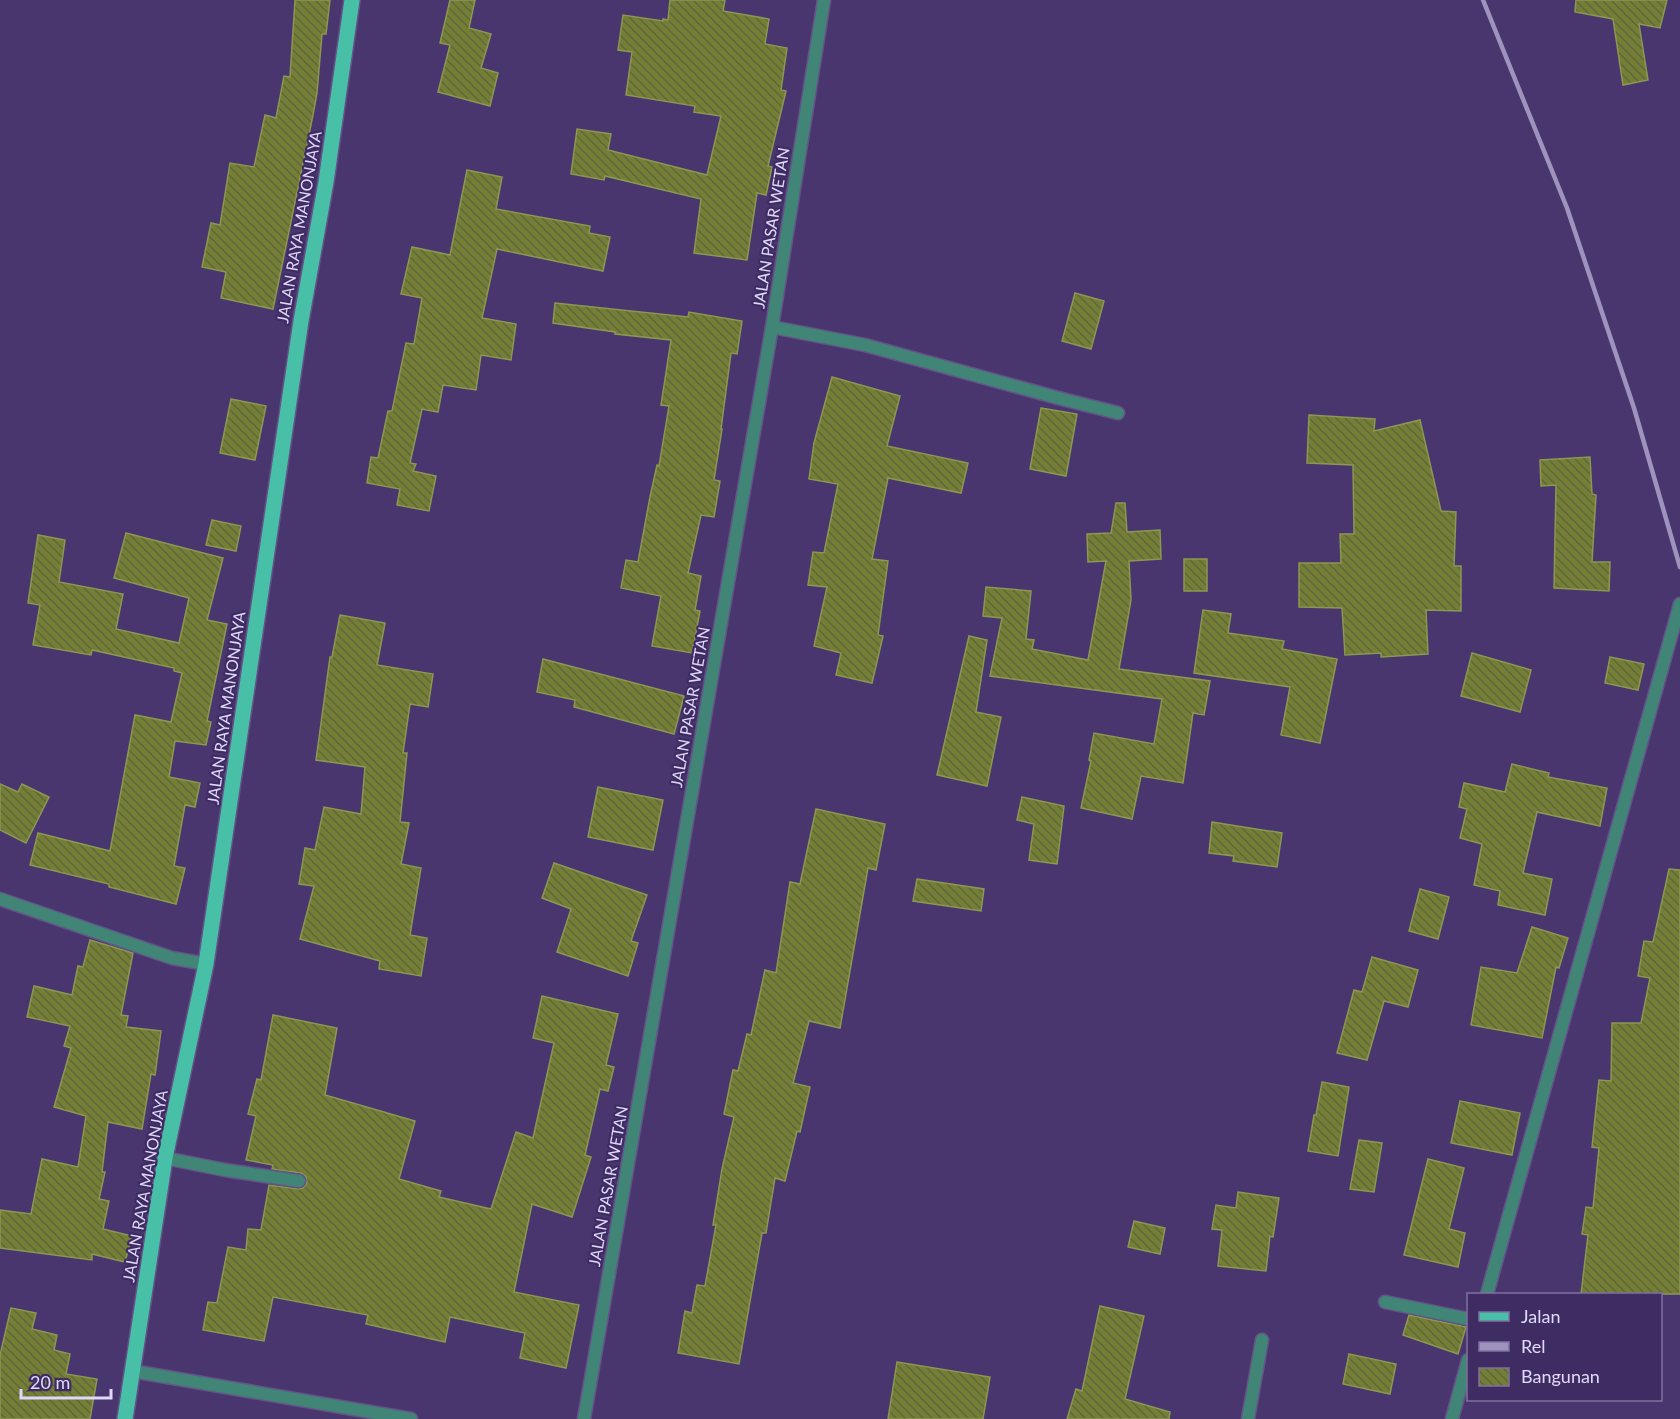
<svg xmlns="http://www.w3.org/2000/svg" width="1680" height="1419" font-family="Lato,sans-serif">
	<style>
		.building { fill: url(#building-back-hatch); stroke: #8c9752; stroke-width: 1.5 }
		.lines { fill: none; stroke-linecap: round; stroke-linejoin: round }
		.street-casing { stroke: #645388; stroke-width: 15 }
		.primary-casing { stroke: #645388; stroke-width: 18 }
		.street { stroke: #408576; stroke-width: 12 }
		.primary { stroke: #47c0a7; stroke-width: 15 }
		.rail { stroke: #9f93be; stroke-width: 4.5 }
		.labels { text-anchor: middle; stroke-width: 4.5; stroke-linejoin: round; paint-order: stroke }
		.street-label { font-size: 16px; fill: #e0d8fa; stroke: #3e2c63 }
	</style>
	<defs>
		<pattern id="building-back-hatch" width="6" height="6" patternUnits="userSpaceOnUse" patternTransform="scale(1.5)"><rect width="6" height="6" fill="#747f35"/><path d="M-1 5l2 2M0 0l6 6M5-1l2 2" fill="none" stroke="#60663e"/></pattern>
	</defs>
	<rect width="100%" height="100%" fill="#49366f"/>
	<g class="building">
		<path d="M295,0H330L326,34H322L317,93L313,115L273,309L221,298L226,272L202,267L211,223L220,225L230,163L254,167L265,115L276,118L284,76L290,77Z"/>
		<path d="M450,0H475L469,28L491,34L481,68L498,73L490,106L438,92L450,45L440,43Z"/>
		<path d="M670,0H725L723,11L769,19L765,44L787,48L781,90L786,91L768,166L772,167L766,195L757,193L747,260L694,253L701,199L605,176L604,180L571,174L577,129L611,134L608,150L707,175L721,116L694,112L695,106L626,95L632,52L618,50L623,15L663,21V19L668,20Z"/>
		<path d="M1576,0H1667L1660,28L1639,24L1648,80L1623,85L1613,19L1575,12Z"/>
		<path d="M467,170L502,177L496,209L590,226L589,233L610,237L603,271L497,249L482,318L516,324L511,360L481,355L476,390L443,385L438,412L422,409L410,463L416,464L413,471L436,476L429,511L397,505L400,489L367,483L371,457L378,458L388,411H392L406,343L414,344L422,298L401,294L412,247L450,255Z"/>
		<path d="M1075,293L1104,301L1091,349L1062,341Z"/>
		<path d="M555,303L688,317L689,312L742,321L737,354L731,353L721,429H722L714,480L720,481L714,517L701,515L688,573L701,576L695,610L700,611L692,653L652,646L661,596L621,588L626,560L638,562L650,497L657,465L659,466L669,406L661,405L671,340L615,334V332L553,323Z"/>
		<path d="M832,377L900,396L887,446L968,463L961,493L888,478L872,559L888,561L878,635L883,636L872,683L836,675L841,653L814,646L827,587L808,585L813,552L824,553L838,484L809,479L814,443Z"/>
		<path d="M231,399L266,406L255,460L220,453Z"/>
		<path d="M1041,408L1077,414L1066,476L1030,469Z"/>
		<path d="M1309,415L1375,419L1374,431L1420,420L1441,511L1456,512L1454,566H1461V611L1426,610L1428,654L1381,657V653L1345,655L1342,608L1299,607V563H1341L1340,534H1354L1353,465L1307,463Z"/>
		<path d="M1590,457L1592,494L1596,495L1592,562H1610L1609,591L1554,588L1556,485L1541,486L1540,460Z"/>
		<path d="M1116,503H1125L1127,532L1160,530L1161,559L1129,561L1131,600L1119,669L1210,681L1204,715L1193,713L1183,783L1141,776L1132,819L1081,808L1091,761L1089,760L1094,733L1154,744L1162,699L990,676L1002,618L983,616L986,587L1031,591L1026,639L1034,640L1032,649L1088,660L1106,561L1088,562L1087,534L1111,533Z"/>
		<path d="M212,520L241,526L236,551L206,545Z"/>
		<path d="M126,533L223,558L207,620L227,624L207,721L211,722L206,745L175,741L169,777L200,783L195,807L185,805L174,866L185,868L176,904L109,887V884L30,865L38,833L110,851L135,715L171,722L182,673L174,671V668L92,650L91,655L33,645L40,605L28,603L38,535L65,540L59,582L123,594L116,629L179,643L189,598L114,578Z"/>
		<rect x="1184" y="559" width="23" height="32"/>
		<path d="M1203,610L1231,614L1228,633L1284,641L1282,649L1337,659L1320,743L1281,735L1290,687L1194,673Z"/>
		<path d="M340,615L385,623L377,665L433,674L428,707L410,704L403,753H407L400,822L409,823L401,864L421,868L410,935L427,938L421,976L379,969L380,961L300,939L314,886L299,884L305,848L315,850L324,807L361,814L365,767L316,760L330,657H332Z"/>
		<path d="M969,636L987,640L976,712L1001,717L987,786L937,775Z"/>
		<path d="M1472,653L1531,670L1520,712L1461,696Z"/>
		<path d="M1610,657L1644,664L1638,690L1605,683Z"/>
		<path d="M543,659L684,696L674,734L574,707L575,700L537,692Z"/>
		<path d="M1512,764L1549,773L1548,777L1607,788L1600,826L1537,812L1523,873L1552,879L1545,915L1498,905L1500,891L1474,885L1482,844L1460,838L1467,809L1459,807L1464,783L1505,792Z"/>
		<path d="M0,784L18,792L22,784L49,797L26,843L0,830Z"/>
		<path d="M598,787L663,800L653,850L588,837Z"/>
		<path d="M1022,797L1064,806L1057,864L1029,860L1034,824L1017,820Z"/>
		<path d="M816,809L885,824L876,870L868,868L840,1028L809,1021L793,1083L810,1087L800,1132L797,1131L785,1181L775,1178L766,1233H762L739,1364L678,1353L685,1311L692,1313L697,1285L705,1286L716,1225H713L722,1169L734,1117L724,1114L733,1070L738,1071L747,1034L751,1035L765,970L776,973L790,882L800,884Z"/>
		<path d="M1212,822L1282,833L1277,867L1233,861L1234,856L1209,853Z"/>
		<path d="M554,863L647,895L631,941L638,943L628,976L557,952L571,909L542,898Z"/>
		<path d="M1669,869L1680,870V1294H1581L1588,1235L1582,1234L1586,1207L1593,1208L1599,1148L1592,1147L1599,1080L1611,1081L1612,1023H1641L1650,978L1638,976L1644,941L1653,942Z"/>
		<path d="M917,879L984,889L981,911L913,901Z"/>
		<path d="M1420,889L1449,897L1438,939L1409,931Z"/>
		<path d="M1532,927L1568,938L1559,968L1556,967L1542,1038L1471,1025L1481,967L1517,973Z"/>
		<path d="M90,940L133,953L121,1015L128,1016L126,1027L161,1031L155,1075L151,1074L142,1129L108,1122L102,1172H105L99,1199L109,1201L103,1229L132,1236L125,1262L92,1254V1260L0,1248V1210L31,1214L42,1159L78,1167L86,1116L54,1107L71,1048L64,1046L70,1026L27,1017L34,986L72,995L78,966L83,967Z"/>
		<path d="M1372,957L1418,970L1408,1007L1384,1001L1367,1060L1337,1053L1354,990L1362,992Z"/>
		<path d="M542,996L618,1014L606,1065L614,1067L608,1091L600,1089L585,1155L591,1157L572,1217L532,1204L514,1292L579,1305L566,1368L520,1358L525,1333L450,1317L445,1342L366,1324L368,1315L273,1297L264,1341L203,1330L208,1302L217,1303L228,1247L246,1250L248,1229L261,1230L269,1185L298,1189L303,1188L307,1183L306,1177L301,1173L272,1169L273,1165L246,1160L256,1116L248,1114L257,1079L261,1080L273,1015L337,1028L325,1095L415,1121L399,1179L441,1191L439,1197L491,1209L516,1132L533,1138L554,1043L533,1038Z"/>
		<path d="M1322,1082L1349,1087L1338,1156L1308,1151L1314,1115H1316Z"/>
		<path d="M1460,1101L1520,1113L1512,1155L1451,1143Z"/>
		<path d="M1359,1140L1382,1143L1374,1192L1350,1189Z"/>
		<path d="M1428,1159L1464,1168L1449,1229L1465,1233L1458,1267L1404,1255Z"/>
		<path d="M1238,1192L1279,1198L1273,1237L1270,1236L1266,1271L1218,1266L1222,1230L1212,1229L1216,1205L1236,1208Z"/>
		<path d="M1134,1221L1165,1228L1160,1254L1128,1247Z"/>
		<path d="M1100,1306L1144,1316L1125,1399L1170,1412L1169,1419H1067L1076,1389L1082,1391Z"/>
		<path d="M11,1308L36,1313L32,1329L57,1335L54,1350L70,1354L66,1374L97,1379L90,1419H0V1355Z"/>
		<path d="M1409,1315L1466,1327L1458,1354L1403,1335Z"/>
		<path d="M1349,1354L1396,1364L1390,1394L1343,1384Z"/>
		<path d="M897,1362L990,1377L983,1419H888Z"/>
	</g>
	<g class="lines">
		<defs>
			<g id="street">
				<path d="M772,327L865,345L1062,399L1118,413"/>
				<path d="M0,899L172,958L206,964"/>
				<path d="M165,1158L225,1170L299,1181"/>
				<path d="M1487,1294L1680,604"/>
				<path d="M1385,1302L1468,1319"/>
				<path d="M132,1371L411,1419"/>
				<path d="M584,1419L772,327L824,0"/>
				<path d="M1248,1419L1262,1340"/>
				<path d="M1452,1419L1468,1360"/>
			</g>
			<path id="primary" d="M125,1419L165,1158L206,964L301,321L326,182L352,0"/>
		</defs>
		<use href="#street" class="street-casing"/>
		<use href="#primary" class="primary-casing"/>
		<use href="#street" class="street"/>
		<use href="#primary" class="primary"/>
		<path class="rail" d="M1483,0L1567,208L1634,408L1680,567"/>
	</g>
	<g class="labels">
		<g class="street-label">
			<text transform="translate(299 227) rotate(-80)" y="6">JALAN RAYA MANONJAYA</text>
			<text transform="translate(771 228) rotate(-81)" y="6">JALAN PASAR WETAN</text>
			<text transform="translate(690 707) rotate(-80)" y="6">JALAN PASAR WETAN</text>
			<text transform="translate(226 708) rotate(-82)" y="6">JALAN RAYA MANONJAYA</text>
			<text transform="translate(145 1186) rotate(-80)" y="6">JALAN RAYA MANONJAYA</text>
			<text transform="translate(608 1186) rotate(-80)" y="6">JALAN PASAR WETAN</text>
		</g>
	</g>
	<rect x="1467" y="1293" width="195" height="108" fill="#3e2c63" stroke="#7f719f" stroke-width="1.5"/>
	<rect x="1479" y="1312" width="30" height="9" fill="#47c0a7" stroke="#7f719f" stroke-width="1.5"/>
	<text x="1521" y="1323" font-size="18" fill="#e0d8fa">Jalan</text>
	<rect x="1479" y="1342" width="30" height="9" fill="#9f93be" stroke="#7f719f" stroke-width="1.5"/>
	<text x="1521" y="1353" font-size="18" fill="#e0d8fa">Rel</text>
	<rect x="1479" y="1368" width="30" height="18" fill="url(#building-back-hatch)" stroke="#7f719f" stroke-width="1.5"/>
	<text x="1521" y="1383" font-size="18" fill="#e0d8fa">Bangunan</text>
	<path d="M21 1389v9h90v-9" fill="none" stroke="#e0d8fa" stroke-width="3"/>
	<text x="30" y="1389" font-size="18" fill="#e0d8fa" stroke="#3e2c63" stroke-width="4.5" paint-order="stroke">20 m</text>
</svg>
